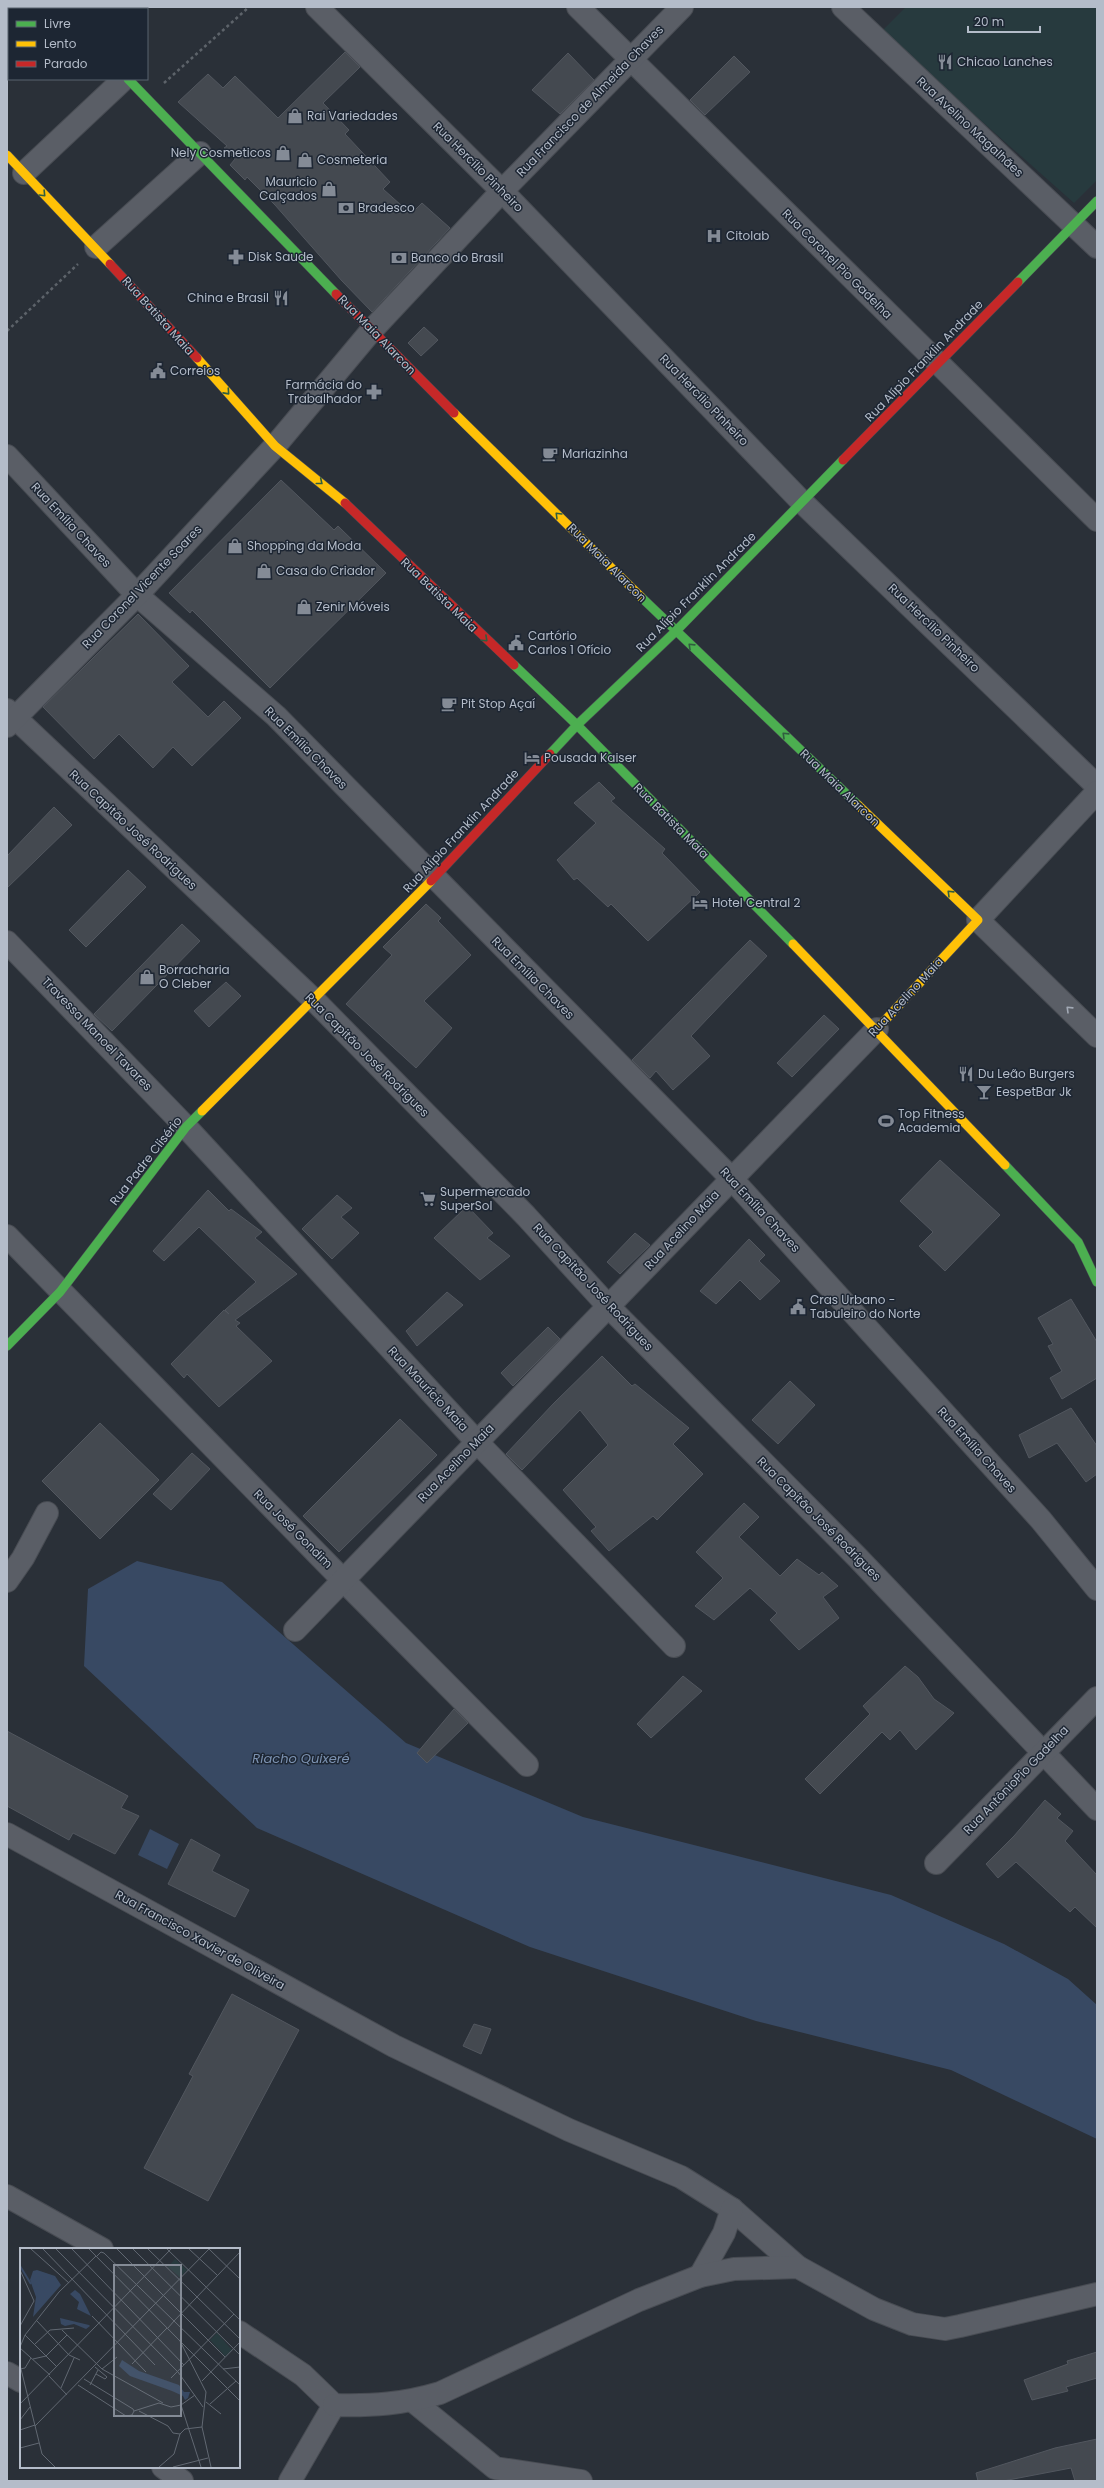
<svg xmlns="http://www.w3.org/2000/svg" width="1104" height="2488" font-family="Poppins,sans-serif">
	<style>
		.green { fill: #273a3e }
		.water { fill: #384963 }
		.building { fill: #444950; stroke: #52575f }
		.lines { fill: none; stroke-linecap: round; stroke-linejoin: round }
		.street-casing { stroke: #484c53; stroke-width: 24 }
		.fast-casing { stroke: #484c53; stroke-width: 10 }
		.slow-casing { stroke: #484c53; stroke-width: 10 }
		.jam-casing { stroke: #484c53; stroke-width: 10 }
		.path { stroke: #5d636a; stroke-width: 2.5; stroke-dasharray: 3 3; stroke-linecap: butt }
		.street { stroke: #5a5e66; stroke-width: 22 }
		.fast { stroke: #4caf50; stroke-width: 9 }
		.slow { stroke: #ffc107; stroke-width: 9 }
		.jam { stroke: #c62828; stroke-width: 9 }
		.oneway { stroke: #305d3f }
		.oneway2 { stroke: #a2a9b5 }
		.labels { text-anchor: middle; stroke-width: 3; stroke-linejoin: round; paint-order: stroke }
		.poi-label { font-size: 12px; fill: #b4bcc9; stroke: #1d2633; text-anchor: start }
		.street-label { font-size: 12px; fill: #b4bcc9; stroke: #1d2633 }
		.water-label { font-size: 13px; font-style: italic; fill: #7c92b1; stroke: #1d2633 }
		.inset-river { fill: none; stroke: #384963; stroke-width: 2 }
		.inset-road { fill: none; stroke: #616872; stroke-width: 1 }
		.view { fill: #848b96; fill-opacity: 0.15; stroke: #848b96; stroke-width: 2 }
		.inset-edge { fill: none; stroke: #b4bcc9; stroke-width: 2 }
	</style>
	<rect width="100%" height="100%" fill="#2a3038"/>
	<path class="green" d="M906,7H1097V180L1074,203L881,32Z"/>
	<g class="water">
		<path d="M137,1561L222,1582L406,1743L583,1817L891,1895L1004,1944L1068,1979L1097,2005V2139L951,2070L756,2021L530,1947L257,1828L84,1666L88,1589Z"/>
		<path d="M150,1829L179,1844L167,1869L138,1855Z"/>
	</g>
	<g class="building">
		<path d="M345,52L360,67L323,103L349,130L345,134L390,182L383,189L411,214L422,203L450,228L372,312L342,281L275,205L247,177L245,180L230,165L235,159L224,148L227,146L178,102L208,74L223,88L235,76L278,118Z"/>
		<path d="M568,53L594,80L560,114L532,90Z"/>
		<path d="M734,56L750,72L705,115L690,100Z"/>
		<path d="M424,327L438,340L421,356L408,343Z"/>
		<path d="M281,480L334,530L338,526L386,573L270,688L192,610L190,613L169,593Z"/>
		<path d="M138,614L189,666L172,682L208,717L224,701L241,718L192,766L173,747L153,768L119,734L94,759L43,707Z"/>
		<path d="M599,782L615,798L611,801L665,849L662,853L700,892L648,941L611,904L608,907L577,878L574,880L557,860L596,823L574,803Z"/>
		<path d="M54,807L72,825L7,888V856Z"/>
		<path d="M128,870L146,887L86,947L69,930Z"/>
		<path d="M426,904L441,918L438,921L471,955L424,1001L452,1028L416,1068L346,1004L392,955L383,947Z"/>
		<path d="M182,924L200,941L112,1031L94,1014Z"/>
		<path d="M750,940L767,956L691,1036L710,1056L673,1090L656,1071L650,1078L632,1060Z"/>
		<path d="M226,982L241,996L209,1027L194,1011Z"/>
		<path d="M824,1015L839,1029L792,1077L777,1063Z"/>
		<path d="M940,1160L1000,1215L945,1271L919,1246L933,1232L900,1201Z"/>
		<path d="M208,1190L229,1211L231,1209L262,1232L255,1238L297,1274L235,1320L240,1323L236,1326L272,1361L219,1407L187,1374L184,1378L171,1364L224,1310L229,1314L225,1310L256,1282L199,1227L164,1261L153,1251Z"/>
		<path d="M337,1195L352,1208L341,1217L359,1233L332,1259L302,1229Z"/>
		<path d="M467,1206L493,1233L487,1238L510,1256L480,1280L434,1238Z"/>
		<path d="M635,1233L650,1245L620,1274L607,1262Z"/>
		<path d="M749,1239L765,1255L759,1261L780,1281L760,1300L740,1280L716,1304L700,1291Z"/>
		<path d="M447,1292L463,1305L417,1346L406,1331Z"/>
		<path d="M1071,1299L1097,1342V1378L1062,1399L1050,1378L1062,1371L1048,1346L1053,1344L1038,1318Z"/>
		<path d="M548,1327L560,1339L513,1386L501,1373Z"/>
		<path d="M602,1356L632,1386L635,1384L689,1428L673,1444L703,1474L657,1520L653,1516L609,1551L591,1531L596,1527L563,1490L608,1445L580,1410L522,1470L506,1454L554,1403Z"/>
		<path d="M790,1381L815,1405L778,1444L752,1420Z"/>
		<path d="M1071,1408L1097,1446V1474L1086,1482L1057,1443L1029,1458L1019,1435Z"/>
		<path d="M400,1419L437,1455L339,1552L303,1516Z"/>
		<path d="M100,1423L159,1480L100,1539L42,1481Z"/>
		<path d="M192,1453L210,1469L171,1510L153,1494Z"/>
		<path d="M744,1503L759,1517L739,1537L780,1576L797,1559L819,1575L822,1572L838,1586L823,1597L839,1618L799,1650L770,1620L777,1613L750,1588L714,1620L695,1606L723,1578L696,1552Z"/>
		<path d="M905,1666L918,1677L934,1699L954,1713L916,1750L900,1730L890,1740L882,1732L820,1794L805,1779L870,1714L863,1706Z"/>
		<path d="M683,1676L702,1691L651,1738L637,1724Z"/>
		<path d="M454,1709L468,1723L427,1763L417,1753Z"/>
		<path d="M7,1731L128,1796L121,1808L139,1816L115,1854L73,1833L69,1840L7,1806Z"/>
		<path d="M1045,1800L1061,1814L1057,1818L1073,1831L1065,1841L1097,1875V1928L1075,1907L1070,1912L1016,1862L998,1878L986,1864L1014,1836Z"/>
		<path d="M191,1839L220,1855L212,1871L249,1890L235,1917L168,1884Z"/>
		<path d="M232,1994L299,2030L208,2201L144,2168L193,2076L189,2074Z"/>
		<path d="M474,2024L491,2029L481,2054L463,2046Z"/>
		<path d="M1097,2352V2378L1066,2387L1068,2391L1032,2400L1024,2380L1068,2364L1067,2361Z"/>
		<path d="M1097,2439V2481H1075L1071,2468L1003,2481H978L976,2473L1055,2448Z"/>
	</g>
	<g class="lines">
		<defs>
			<g id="street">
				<path d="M317,7L502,191L802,502L1097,786"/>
				<path d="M578,7L1097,520"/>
				<path d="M843,7L1097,247"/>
				<path d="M24,173L124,79"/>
				<path d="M96,247L200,153"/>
				<path d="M7,456L137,595L276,716L731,1178L1041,1520L1097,1589"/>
				<path d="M7,710L314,1000L526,1216L609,1307L857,1557L1097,1809"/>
				<path d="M7,726L137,595L275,446L371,331L502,191L682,7"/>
				<path d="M1097,792L978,920L1097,1036"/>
				<path d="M7,942L186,1127L477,1442L674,1646"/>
				<path d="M7,1236L343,1580L527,1765"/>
				<path d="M7,1581L23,1558L47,1513"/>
				<path d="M295,1630L877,1029"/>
				<path d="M7,1834L394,2046L569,2130L681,2177L732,2209L798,2267"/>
				<path d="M936,1863L1097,1698"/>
				<path d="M7,2196L102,2249"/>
				<path d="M700,2276L724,2233L732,2209"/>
				<path d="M239,2332L303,2375L334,2405L290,2481"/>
				<path d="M7,2373L21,2381"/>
				<path d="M413,2401L495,2468L581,2481"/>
				<path d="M334,2405C373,2406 403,2404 440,2393L639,2300L700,2276L734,2269L798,2267L874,2309L912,2324L945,2329L960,2326L1097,2294"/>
				<path d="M163,2467L182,2481"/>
			</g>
			<g id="fast">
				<path d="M128,79L336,294"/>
				<path d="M1018,282L1097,201"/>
				<path d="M641,597L858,805"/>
				<path d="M514,665L577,725L793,944"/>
				<path d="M550,754L577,725L676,631L843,460"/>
				<path d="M1005,1165L1078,1242L1097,1282"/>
				<path d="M7,1346L60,1292L186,1127L202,1111"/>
			</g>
			<g id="slow">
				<path d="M7,155L110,264"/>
				<path d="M197,358L275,446L345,503"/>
				<path d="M454,413L641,597"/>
				<path d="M858,805L978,920L877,1029"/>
				<path d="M793,944L1005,1165"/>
				<path d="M202,1111L431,881"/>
			</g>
			<g id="jam">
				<path d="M57,7L59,9"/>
				<path d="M110,264L197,358"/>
				<path d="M336,294L454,413"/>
				<path d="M843,460L1018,282"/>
				<path d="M345,503L514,665"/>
				<path d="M431,881L550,754"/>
			</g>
		</defs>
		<use href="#street" class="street-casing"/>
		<use href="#fast" class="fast-casing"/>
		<use href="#slow" class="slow-casing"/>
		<use href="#jam" class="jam-casing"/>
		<g class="path">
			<path d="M164,83L249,7"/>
			<path d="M7,331L78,264"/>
		</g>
		<use href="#street" class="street"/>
		<use href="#fast" class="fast"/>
		<use href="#slow" class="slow"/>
		<use href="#jam" class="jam"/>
	</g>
	<defs><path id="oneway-chevron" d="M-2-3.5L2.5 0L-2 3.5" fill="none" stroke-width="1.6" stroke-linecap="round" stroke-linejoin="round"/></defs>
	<g class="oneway">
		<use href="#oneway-chevron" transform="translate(43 194) rotate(46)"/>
		<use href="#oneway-chevron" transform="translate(227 392) rotate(48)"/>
		<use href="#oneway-chevron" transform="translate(320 482) rotate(39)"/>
		<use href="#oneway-chevron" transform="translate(558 515) rotate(-135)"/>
		<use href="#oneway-chevron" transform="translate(485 639) rotate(43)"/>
		<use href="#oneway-chevron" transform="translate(691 646) rotate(-136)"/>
		<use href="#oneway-chevron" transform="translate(785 735) rotate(-136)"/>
		<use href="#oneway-chevron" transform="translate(950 893) rotate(-136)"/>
	</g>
	<use class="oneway2" href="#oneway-chevron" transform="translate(1069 1009) rotate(-136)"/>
	<defs>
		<symbol id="restaurant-bare" viewBox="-9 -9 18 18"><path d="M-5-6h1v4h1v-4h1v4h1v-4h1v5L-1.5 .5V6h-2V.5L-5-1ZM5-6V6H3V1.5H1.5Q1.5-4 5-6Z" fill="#848b96" stroke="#1d2633" stroke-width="2.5" paint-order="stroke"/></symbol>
		<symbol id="shop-bare" viewBox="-9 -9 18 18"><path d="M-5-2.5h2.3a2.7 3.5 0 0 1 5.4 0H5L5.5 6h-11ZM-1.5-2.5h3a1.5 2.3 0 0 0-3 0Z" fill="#848b96" stroke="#1d2633" stroke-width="2.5" paint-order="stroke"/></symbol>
		<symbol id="bank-bare" viewBox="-9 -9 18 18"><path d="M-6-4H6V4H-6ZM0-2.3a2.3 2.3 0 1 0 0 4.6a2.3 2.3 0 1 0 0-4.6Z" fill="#848b96" stroke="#1d2633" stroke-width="2.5" paint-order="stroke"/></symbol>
		<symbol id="hospital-bare" viewBox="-9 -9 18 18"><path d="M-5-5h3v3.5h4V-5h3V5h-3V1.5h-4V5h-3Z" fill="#848b96" stroke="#1d2633" stroke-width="2.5" paint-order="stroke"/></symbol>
		<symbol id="pharmacy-bare" viewBox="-9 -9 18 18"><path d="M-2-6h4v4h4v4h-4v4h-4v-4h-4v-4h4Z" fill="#848b96" stroke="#1d2633" stroke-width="2.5" paint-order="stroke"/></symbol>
		<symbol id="civic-bare" viewBox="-9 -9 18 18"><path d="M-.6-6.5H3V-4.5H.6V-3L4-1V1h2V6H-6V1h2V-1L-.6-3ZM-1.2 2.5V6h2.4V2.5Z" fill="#848b96" stroke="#1d2633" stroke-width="2.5" paint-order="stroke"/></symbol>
		<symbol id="cafe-bare" viewBox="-9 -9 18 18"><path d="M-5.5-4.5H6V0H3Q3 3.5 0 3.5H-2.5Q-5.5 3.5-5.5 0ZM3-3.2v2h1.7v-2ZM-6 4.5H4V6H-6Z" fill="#848b96" stroke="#1d2633" stroke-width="2.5" paint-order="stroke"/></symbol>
		<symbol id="hotel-bare" viewBox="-9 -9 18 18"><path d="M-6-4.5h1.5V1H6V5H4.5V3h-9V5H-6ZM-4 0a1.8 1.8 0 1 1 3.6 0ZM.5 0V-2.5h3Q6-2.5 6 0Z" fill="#848b96" stroke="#1d2633" stroke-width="2.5" paint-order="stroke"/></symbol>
		<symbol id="bar-bare" viewBox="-9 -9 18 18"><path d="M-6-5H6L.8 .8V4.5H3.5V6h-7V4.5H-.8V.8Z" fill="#848b96" stroke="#1d2633" stroke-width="2.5" paint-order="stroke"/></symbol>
		<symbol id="stadium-bare" viewBox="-9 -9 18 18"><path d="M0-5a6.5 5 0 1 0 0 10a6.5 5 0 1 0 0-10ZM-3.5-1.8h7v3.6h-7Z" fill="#848b96" stroke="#1d2633" stroke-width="2.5" paint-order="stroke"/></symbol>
		<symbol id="supermarket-bare" viewBox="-9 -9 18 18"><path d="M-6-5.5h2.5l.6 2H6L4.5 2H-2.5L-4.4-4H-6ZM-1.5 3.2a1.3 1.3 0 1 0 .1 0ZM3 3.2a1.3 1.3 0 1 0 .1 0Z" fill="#848b96" stroke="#1d2633" stroke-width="2.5" paint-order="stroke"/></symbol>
	</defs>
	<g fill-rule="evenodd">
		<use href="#restaurant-bare" x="934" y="51" width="22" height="22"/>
		<use href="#shop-bare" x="284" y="105" width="22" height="22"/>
		<use href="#shop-bare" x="272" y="142" width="22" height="22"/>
		<use href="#shop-bare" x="294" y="149" width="22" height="22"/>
		<use href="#shop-bare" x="318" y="178" width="22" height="22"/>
		<use href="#bank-bare" x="335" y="197" width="22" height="22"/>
		<use href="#hospital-bare" x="703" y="225" width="22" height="22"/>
		<use href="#pharmacy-bare" x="225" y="246" width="22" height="22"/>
		<use href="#bank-bare" x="388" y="247" width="22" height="22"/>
		<use href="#restaurant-bare" x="270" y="287" width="22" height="22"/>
		<use href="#civic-bare" x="147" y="360" width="22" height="22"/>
		<use href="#pharmacy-bare" x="363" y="381" width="22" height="22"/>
		<use href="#cafe-bare" x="539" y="443" width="22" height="22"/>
		<use href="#shop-bare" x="224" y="535" width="22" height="22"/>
		<use href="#shop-bare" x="253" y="560" width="22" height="22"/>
		<use href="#shop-bare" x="293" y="596" width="22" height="22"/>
		<use href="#civic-bare" x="505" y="632" width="22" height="22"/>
		<use href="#cafe-bare" x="438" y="693" width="22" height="22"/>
		<use href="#hotel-bare" x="521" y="747" width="22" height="22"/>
		<use href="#hotel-bare" x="689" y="892" width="22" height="22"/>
		<use href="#shop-bare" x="136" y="966" width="22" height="22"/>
		<use href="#restaurant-bare" x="955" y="1063" width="22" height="22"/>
		<use href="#bar-bare" x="973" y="1081" width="22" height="22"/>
		<use href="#stadium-bare" x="875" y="1110" width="22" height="22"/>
		<use href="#supermarket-bare" x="417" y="1188" width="22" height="22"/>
		<use href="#civic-bare" x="787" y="1296" width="22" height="22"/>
	</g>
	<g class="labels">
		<g class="poi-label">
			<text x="957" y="66">Chicao Lanches</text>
			<text x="307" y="120">Rai Variedades</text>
			<text x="271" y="157" text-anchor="end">Nely Cosmeticos</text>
			<text x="317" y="164">Cosmeteria</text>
			<text x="317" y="186" text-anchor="end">Mauricio<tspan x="317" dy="14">Calçados</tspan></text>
			<text x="358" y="212">Bradesco</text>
			<text x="726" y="240">Citolab</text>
			<text x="248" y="261">Disk Saude</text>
			<text x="411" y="262">Banco do Brasil</text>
			<text x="269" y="302" text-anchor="end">China e Brasil</text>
			<text x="170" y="375">Correios</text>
			<text x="362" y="389" text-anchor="end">Farmácia do<tspan x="362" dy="14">Trabalhador</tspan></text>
			<text x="562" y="458">Mariazinha</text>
			<text x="247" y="550">Shopping da Moda</text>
			<text x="276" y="575">Casa do Criador</text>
			<text x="316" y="611">Zenir Móveis</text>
			<text x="528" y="640">Cartório<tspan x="528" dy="14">Carlos 1 Ofício</tspan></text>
			<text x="461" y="708">Pit Stop Açaí</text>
			<text x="544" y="762">Pousada Kaiser</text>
			<text x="712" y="907">Hotel Central 2</text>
			<text x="159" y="974">Borracharia<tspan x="159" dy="14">O Cleber</tspan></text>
			<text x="978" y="1078">Du Leão Burgers</text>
			<text x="996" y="1096">EespetBar Jk</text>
			<text x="898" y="1118">Top Fitness<tspan x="898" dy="14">Academia</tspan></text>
			<text x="440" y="1196">Supermercado<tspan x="440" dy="14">SuperSol</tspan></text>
			<text x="810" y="1304">Cras Urbano -<tspan x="810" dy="14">Tabuleiro do Norte</tspan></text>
		</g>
		<g class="street-label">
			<text transform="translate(590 101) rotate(-46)" y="4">Rua Francisco de Almeida Chaves</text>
			<text transform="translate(970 127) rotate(43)" y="4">Rua Avelino Magalhães</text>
			<text transform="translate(478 167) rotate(45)" y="4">Rua Hercílio Pinheiro</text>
			<text transform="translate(837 264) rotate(45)" y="4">Rua Coronel Pio Gadelha</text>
			<text transform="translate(158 316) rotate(48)" y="4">Rua Batista Maia</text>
			<text transform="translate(377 335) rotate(46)" y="4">Rua Maia Alarcon</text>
			<text transform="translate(924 361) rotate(-46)" y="4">Rua Alípio Franklin Andrade</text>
			<text transform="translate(704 400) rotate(46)" y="4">Rua Hercílio Pinheiro</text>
			<text transform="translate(71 525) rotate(47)" y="4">Rua Emília Chaves</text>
			<text transform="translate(607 563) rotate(45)" y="4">Rua Maia Alarcon</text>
			<text transform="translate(142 587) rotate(-46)" y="4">Rua Coronel Vicente Soares</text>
			<text transform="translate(696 592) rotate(-45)" y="4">Rua Alípio Franklin Andrade</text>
			<text transform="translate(439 595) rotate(44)" y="4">Rua Batista Maia</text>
			<text transform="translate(934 628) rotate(44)" y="4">Rua Hercílio Pinheiro</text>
			<text transform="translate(306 748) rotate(45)" y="4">Rua Emília Chaves</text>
			<text transform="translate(840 788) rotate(44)" y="4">Rua Maia Alarcon</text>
			<text transform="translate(671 821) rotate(45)" y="4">Rua Batista Maia</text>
			<text transform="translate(133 830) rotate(43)" y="4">Rua Capitão José Rodrigues</text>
			<text transform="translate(461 831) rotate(-47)" y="4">Rua Alípio Franklin Andrade</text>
			<text transform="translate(533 978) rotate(45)" y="4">Rua Emília Chaves</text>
			<text transform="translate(906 997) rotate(-47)" y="4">Rua Acelino Maia</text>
			<text transform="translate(97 1034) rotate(46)" y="4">Travessa Manoel Tavares</text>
			<text transform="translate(367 1055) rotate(45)" y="4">Rua Capitão José Rodrigues</text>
			<text transform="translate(146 1161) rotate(-52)" y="4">Rua Padre Clisério</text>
			<text transform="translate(760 1210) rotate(47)" y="4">Rua Emília Chaves</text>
			<text transform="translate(682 1230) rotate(-47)" y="4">Rua Acelino Maia</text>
			<text transform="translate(593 1287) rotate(47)" y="4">Rua Capitão José Rodrigues</text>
			<text transform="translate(428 1389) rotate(47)" y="4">Rua Maurício Maia</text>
			<text transform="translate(977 1450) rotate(48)" y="4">Rua Emília Chaves</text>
			<text transform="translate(456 1463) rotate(-46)" y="4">Rua Acelino Maia</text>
			<text transform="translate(819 1519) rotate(45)" y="4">Rua Capitão José Rodrigues</text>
			<text transform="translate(293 1529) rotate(45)" y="4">Rua José Gondim</text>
			<text transform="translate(1016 1780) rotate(-46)" y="4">Rua AntônioPio Gadelha</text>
			<text transform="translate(200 1940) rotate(29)" y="4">Rua Francisco Xavier de Oliveira</text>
		</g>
		<g class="water-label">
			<text x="301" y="1763">Riacho Quixeré</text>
		</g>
	</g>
	<g transform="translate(20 2248)">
		<rect width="220" height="220" fill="#2a3038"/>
		<path d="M155,11L167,22L160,29L148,19ZM197,85L212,102L205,108L190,92Z" fill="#273a3e"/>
		<path d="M17,22L35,28L41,37L13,69L16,49L10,32L13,23ZM55,42L60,46L71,68L57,61L59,54L50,46ZM40,70L69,77L70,78L66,81L54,76L45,78L41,76ZM102,112L119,123L159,137L164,144H170L168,150L165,152L163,148L152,143L110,128L99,118Z" fill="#384963"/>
		<path class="inset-river" d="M0,18L11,36"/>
		<path class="inset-road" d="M11,1L49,35M23,1L135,117M36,1L158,124L183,159M52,1L164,117M69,1L160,93L186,144L182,179L191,219M97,1L205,109M113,1L220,107M128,1L220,91M147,1L220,72M169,1L197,27M189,1L220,31M220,4L154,73L220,137M77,8L81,4L84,5L154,73L148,80M0,22L14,53L0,78M72,68L126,124M17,73L49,107L60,112M42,82L82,121L143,155M5,87L37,119M161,94L220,153M15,96L30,82L54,80M0,99L5,87L39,44L76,8M0,100L30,127M13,111L26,108L47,87M112,116L147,80M0,117L22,206L35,219M75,119L87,129M0,121L5,120L11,110M82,121L97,109M203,121L220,119M76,126L85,131L87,129M29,128L47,147M151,130L214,66M182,133L220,94M58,137L106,168L112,167L114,163L113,161L64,131M70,137L78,122M41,140L54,110M186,154L201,166M0,156L151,1M190,156L216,133M161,157L181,219M114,163L139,155L151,159L161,157L175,147M119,163L148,178L153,185L160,186L165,181L182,179M0,172L10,159M15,178L189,1M0,182L15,177M0,200L19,195M139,219L154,206L160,186M153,219L188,210"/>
		<path class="view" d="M94,17H161V168H94Z"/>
		<rect width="220" height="220" class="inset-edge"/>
	</g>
	<rect width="1104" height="2488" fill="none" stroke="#b4bcc9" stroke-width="16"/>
	<rect x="8" y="8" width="140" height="72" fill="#1d2633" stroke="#59626f"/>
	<rect x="16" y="21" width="20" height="6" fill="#4caf50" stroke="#59626f"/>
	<text x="44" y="28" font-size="12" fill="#b4bcc9">Livre</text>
	<rect x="16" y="41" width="20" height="6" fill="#ffc107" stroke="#59626f"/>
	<text x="44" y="48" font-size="12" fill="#b4bcc9">Lento</text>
	<rect x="16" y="61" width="20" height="6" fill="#c62828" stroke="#59626f"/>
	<text x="44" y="68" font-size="12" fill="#b4bcc9">Parado</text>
	<path d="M968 26v6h72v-6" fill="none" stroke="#b4bcc9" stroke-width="2"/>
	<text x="974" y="26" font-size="12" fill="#b4bcc9" stroke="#1d2633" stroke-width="3" paint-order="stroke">20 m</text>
</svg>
